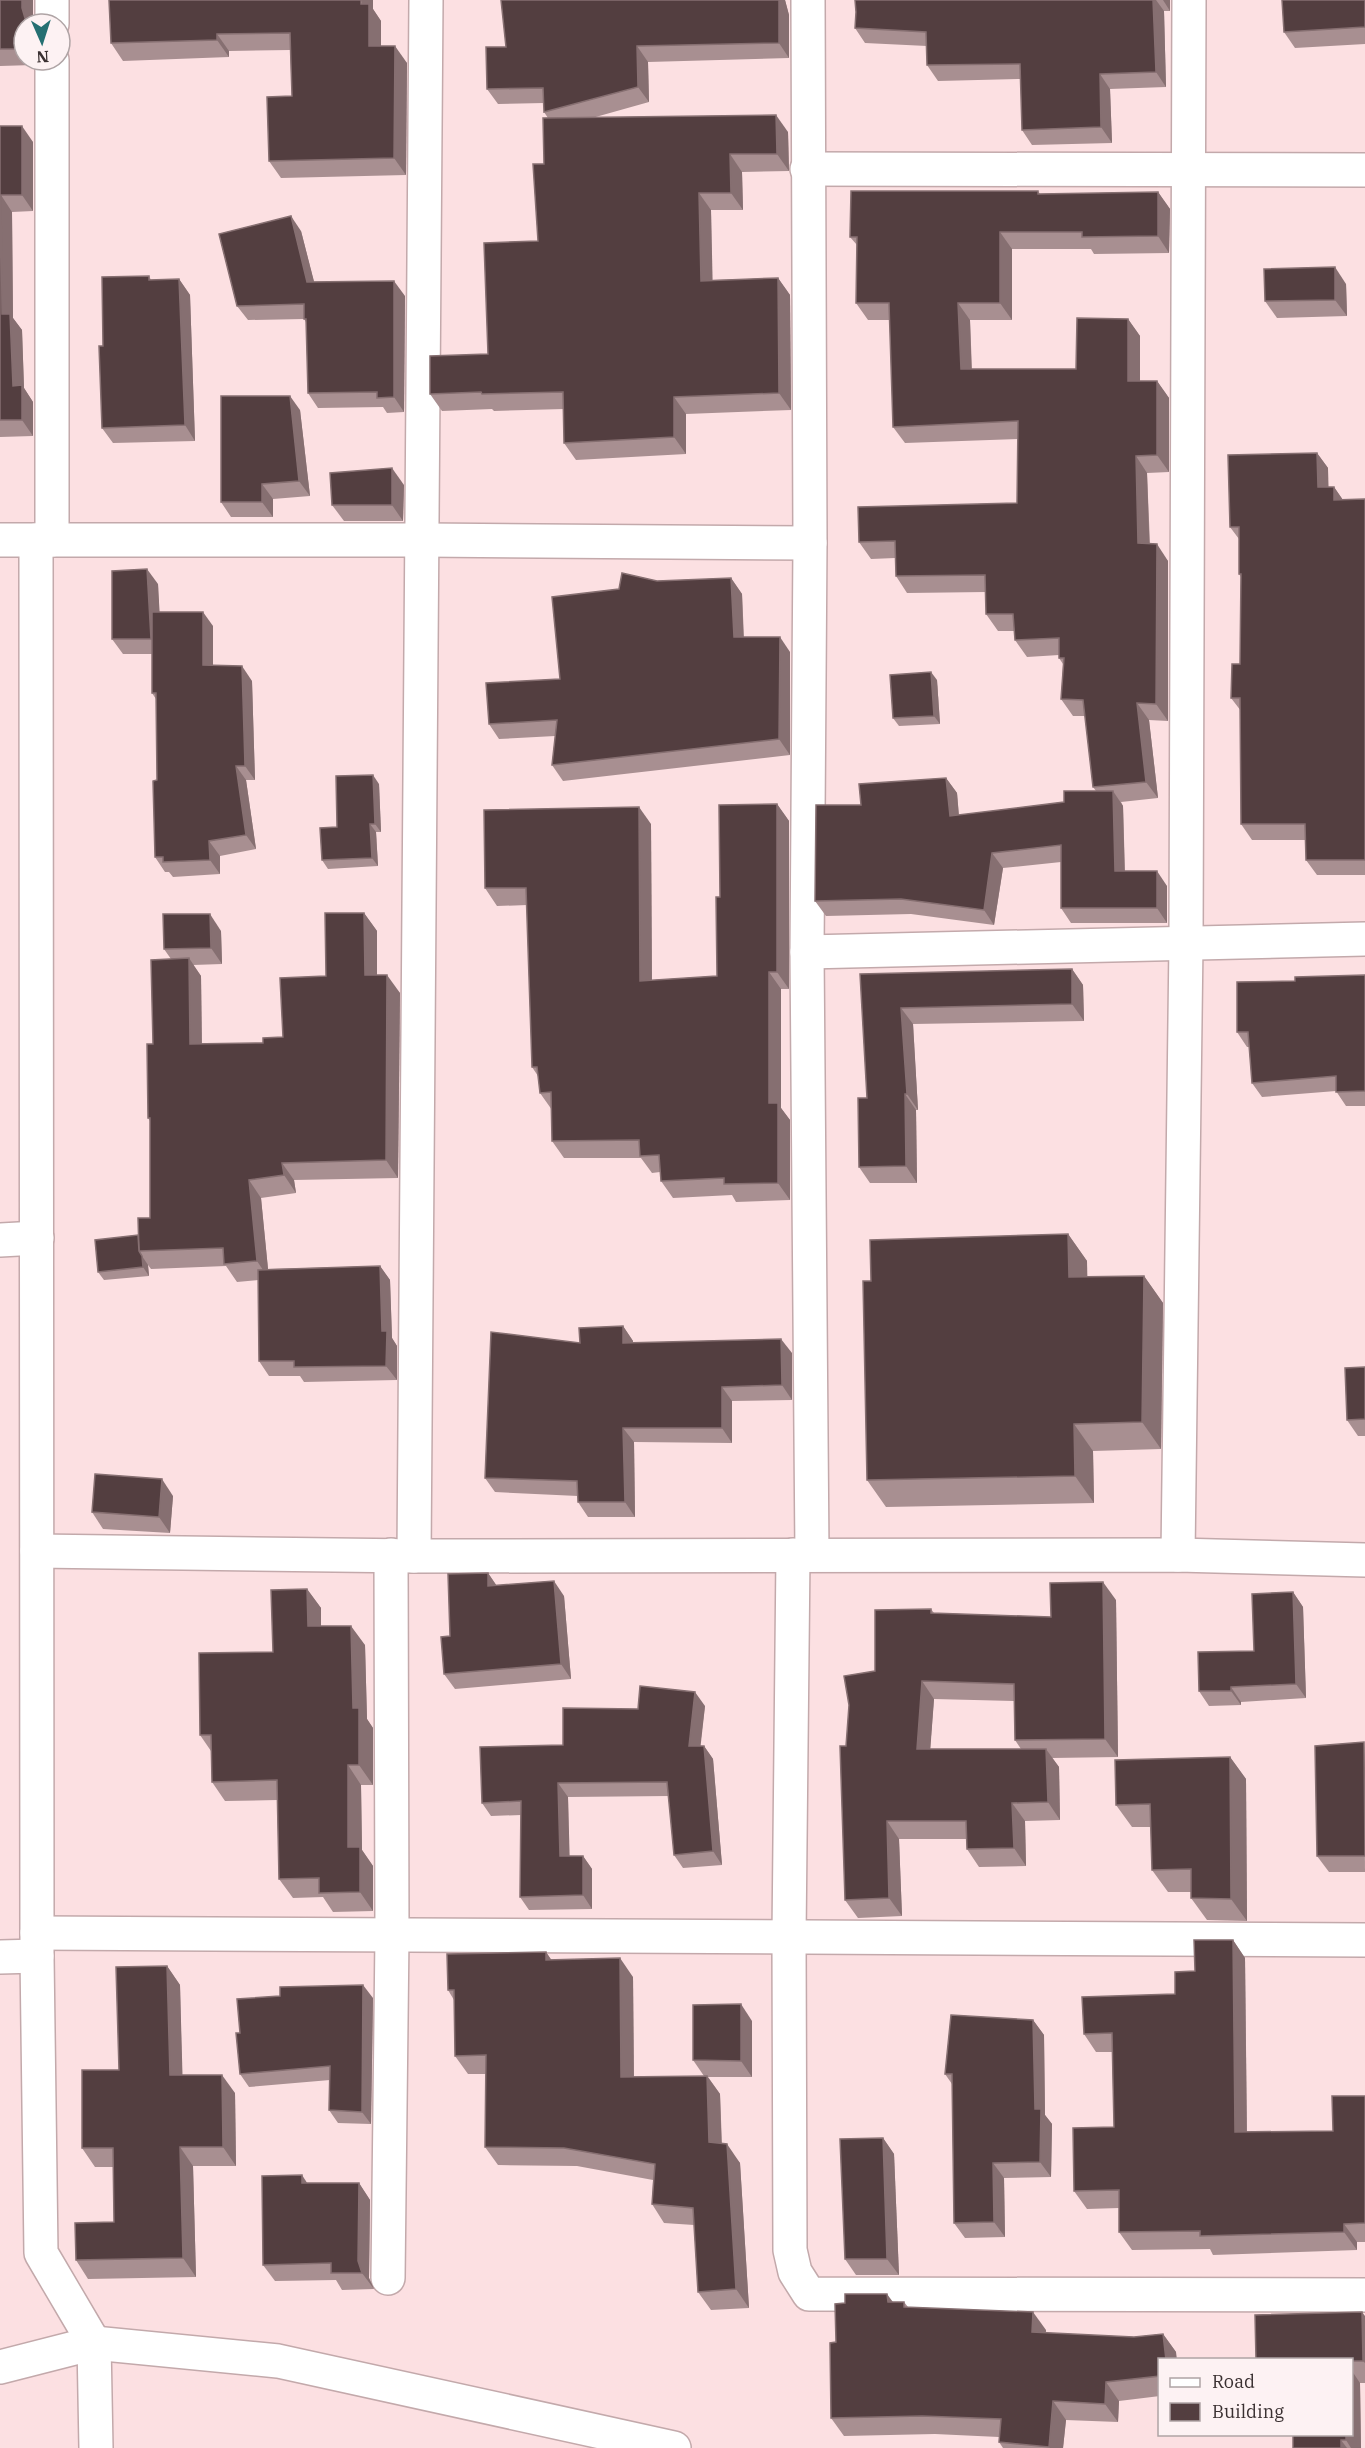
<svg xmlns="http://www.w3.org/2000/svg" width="1365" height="2448" font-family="'IBM Plex Serif',serif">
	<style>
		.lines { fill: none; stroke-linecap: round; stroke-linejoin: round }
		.minor-casing { stroke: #c3a9ab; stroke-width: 36 }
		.minor { stroke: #fff; stroke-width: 33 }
		.wall { fill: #a88f91; fill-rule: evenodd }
		.shaded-wall { fill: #866f71 }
		.building { fill: #533e40; stroke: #866f71; stroke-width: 1.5 }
	</style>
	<rect width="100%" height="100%" fill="#fce0e2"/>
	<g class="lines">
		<defs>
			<g id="minor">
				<path d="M808,0L810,543L807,952L812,1555"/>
				<path d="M52,24V0"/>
				<path d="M807,169L1365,170"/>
				<path d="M0,540H423L810,543"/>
				<path d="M36,540L37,1956L41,2253L94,2343L96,2448"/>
				<path d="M52,540V60"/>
				<path d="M807,952L1365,939"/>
				<path d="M0,1240L37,1238"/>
				<path d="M37,1551L414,1556L1178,1555L1365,1560"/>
				<path d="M793,1555L789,1937L790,2250L795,2272L809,2294L1365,2295"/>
				<path d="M1178,1555L1186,943L1189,0"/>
				<path d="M414,1556L426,0"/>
				<path d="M37,1933L1365,1940"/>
				<path d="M0,1957L37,1956"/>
				<path d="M388,2278L392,1935L391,1555"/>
				<path d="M0,2367L94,2343L278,2361L674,2448"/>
			</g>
		</defs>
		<use href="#minor" class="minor-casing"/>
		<use href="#minor" class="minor"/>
	</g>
	<g class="wall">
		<path d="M0,0H33V24H24V60H34L33,65L0,66Z"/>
		<path d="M501,0H785L789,15V58L648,62L649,102L592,118L788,132L789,171L742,172L743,210H711L712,280L778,278L790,295L791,410L686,414V454L576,460L564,443V409L494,411L492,409L442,411L430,394L488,354L538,241L548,118L544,112V103L498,104L487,89L506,47Z"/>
		<path d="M855,0H1170V11H1164L1166,87L1110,89L1112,143L1032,145L1022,130L1021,79L938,81L927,65V46L865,43L855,28L856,12Z"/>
		<path d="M1365,0V44L1295,48L1284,32Z"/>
		<path d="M373,9L381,21V46L407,63L406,175L281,178L269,161L292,96L290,50L229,51V57L123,61L111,43Z"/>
		<path d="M0,126L33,142V211L12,212L13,318L22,330L24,388L33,402V436L0,437Z"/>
		<path d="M1038,191L1040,194L1158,192L1170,209L1169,253L1094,254L1091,249H1012V320H970L972,369H1076L1128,319L1140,336V381H1157L1169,398V472L1147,473L1150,544L1168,561V721L1149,720L1158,798L1121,802L1123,806L1125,871L1167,886V923H1071L1061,908V862L1003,868L994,925L911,914L826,916L815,901L861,805L946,778L957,793L959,815L1064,802L1096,791L1093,787L1085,716H1073L1061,699L1063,664L1059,658V655L1027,657L1015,640L1014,631H998L986,614V592L907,593L896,576L895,558L871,559L859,542L1017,503L1018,439L905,443L893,427L890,320H868L856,303L857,245L850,237Z"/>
		<path d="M301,231L314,282L405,296L404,412L387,413L383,407L318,408L308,393L306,322L304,319L248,320L237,306Z"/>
		<path d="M149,276L151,280L179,279L190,295L195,441L113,443L102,428L103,346Z"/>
		<path d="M1346,284L1347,316L1277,318L1265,301Z"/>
		<path d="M300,410L310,496L273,499V517H231L221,502Z"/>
		<path d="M1317,453L1328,468V487H1334L1343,500L1365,499V875H1317L1306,860V840H1252L1241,824V711L1231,698L1240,664L1241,577L1239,574V539L1230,527Z"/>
		<path d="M404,485L403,521H344L332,505Z"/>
		<path d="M731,578L742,594L744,637L790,652V755L563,781L552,765L555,736L499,739L489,724L560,679L619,589L657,581Z"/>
		<path d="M158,584L159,612L213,626V666L252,681L255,780H246L256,849L220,856V874L173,877L169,872H165L155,857L157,780L156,699L152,693V654H123L112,639Z"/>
		<path d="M937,680L940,724L899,726L893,718Z"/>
		<path d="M379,784L381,832H376L378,866L328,869L322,860L337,827Z"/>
		<path d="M777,804L789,821V989H781V1108L790,1120V1200L736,1202L732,1195L673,1198L661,1181L660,1172L652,1173L641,1158H564L552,1141V1110L540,1093L538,1076L532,1067L527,905L497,906L485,888L651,824L652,980L717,976L720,897Z"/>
		<path d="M364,913L377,931V975L400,993L398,1178L294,1180L296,1193L261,1198L268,1269L380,1266L390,1280L392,1338L397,1346V1380L304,1382L300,1376H269L259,1361L258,1280L237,1282L226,1266L151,1269L148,1265L149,1276L104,1280L98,1272L138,1235L150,1218V1121L148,1118L153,1044L171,959L164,949L221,931L222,964L193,965L201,976L202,1044L263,1043L283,1037L326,976Z"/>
		<path d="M1072,969L1083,985L1084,1021L913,1024L918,1110H916L917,1183H870L859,1167L867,1098L860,974Z"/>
		<path d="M1365,975V1106H1346L1336,1091L1262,1097L1252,1083L1249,1047H1247L1237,1032L1295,981Z"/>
		<path d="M1068,1234L1087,1261V1276H1144L1163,1303L1161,1449L1093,1451L1094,1503L886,1507L867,1480L871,1281Z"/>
		<path d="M623,1326L633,1341V1343L792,1353V1400L732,1401V1443L634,1442L635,1517H588L578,1502V1496L495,1492L485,1478L580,1343Z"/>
		<path d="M1365,1367V1436H1358L1347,1420Z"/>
		<path d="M173,1496L170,1533L103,1529L92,1512Z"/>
		<path d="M488,1573L497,1586L564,1596L571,1679L455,1689L444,1674L450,1636Z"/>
		<path d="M307,1589L321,1608V1626L365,1645L367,1719L373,1728V1785H361L362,1850L373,1866V1911L333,1912L323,1897L293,1898L279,1879L277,1800L225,1801L212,1782L211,1751L200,1735L273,1652Z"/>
		<path d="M1293,1592L1303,1607L1306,1698L1241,1702V1705L1209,1706L1199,1691L1254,1651Z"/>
		<path d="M1116,1600L1118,1757L1052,1758L1059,1767L1060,1820L1025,1821L1026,1866L979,1867L967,1849L966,1839H899L902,1916L858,1918L845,1900L846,1746L875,1671L931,1609L934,1613L1051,1617ZM934,1699L1014,1701L1015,1740L1021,1749H930Z"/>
		<path d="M705,1706L700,1746H704L713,1759L722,1865L683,1868L674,1855L669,1796L568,1797L569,1856H583L592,1869V1909L529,1910L520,1897L521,1815L491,1816L482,1803L563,1745L638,1709Z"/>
		<path d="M1364,1742L1365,1872H1329L1317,1856Z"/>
		<path d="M1230,1757L1246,1779L1247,1921L1207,1920L1191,1898V1892H1168L1152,1870L1151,1827H1132L1116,1805Z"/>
		<path d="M1233,1940L1245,1958L1247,2132L1333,2131L1365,2096V2242H1357V2250L1213,2255L1210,2249L1132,2250L1119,2232V2208L1087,2209L1074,2191L1114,2127L1112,2052H1096L1084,2034L1175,1994L1195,1971Z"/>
		<path d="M546,1952L551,1960L633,1977L634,2077L704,2076L693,2060L752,2021V2077H708L720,2094L722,2144L740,2163L749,2308L711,2310L698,2292L694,2225L664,2223L652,2204L653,2180L577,2166L498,2165L485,2147L486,2074H468L455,2056L454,2000L448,1990Z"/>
		<path d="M167,1966L180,1985L182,2075L235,2093L236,2166H193L196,2277L88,2279L76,2260L114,2222L113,2167H95L82,2148Z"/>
		<path d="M373,1998L371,2124L338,2123L329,2110L330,2080L249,2087L240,2074V2033Z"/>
		<path d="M1033,2020L1044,2035L1045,2115L1052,2124L1051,2177L1004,2178L1005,2237L965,2238L954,2223L952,2084L945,2074Z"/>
		<path d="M883,2138L894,2154L899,2275H856L845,2259Z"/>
		<path d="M307,2183H359L370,2200L369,2278L374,2289L342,2290L336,2280L275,2281L263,2265Z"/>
		<path d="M893,2302H904L908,2307L1046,2330L1045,2333L1134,2337L1163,2334L1176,2352L1160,2360V2396L1119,2401L1118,2422L1066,2420L1063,2448H1003L999,2442V2437L935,2434L844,2436L831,2418L836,2342Z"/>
		<path d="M1365,2316V2383H1360L1361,2448H1293L1352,2434V2360Z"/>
	</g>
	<g class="shaded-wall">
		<path d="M22,0H33V24H29L25,18L22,8Z"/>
		<path d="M361,0H373V9L381,21V64L369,46Z"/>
		<path d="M779,0H785L789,15V58L779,43Z"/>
		<path d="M1153,0H1156L1164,11L1166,87L1156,72Z"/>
		<path d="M1163,0H1170V11Z"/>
		<path d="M217,34L229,51V57L217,40Z"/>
		<path d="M24,36V52L22,49Z"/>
		<path d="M395,46L407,63L406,175L394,158Z"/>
		<path d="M637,46L648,62L649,102L638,87Z"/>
		<path d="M1100,74L1110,89L1112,143L1101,127Z"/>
		<path d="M776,115L788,132L789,171L777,154Z"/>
		<path d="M22,126L33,142V211L22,195Z"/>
		<path d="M730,154L742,172L743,210L731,193Z"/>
		<path d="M1158,192L1170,209L1169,253L1158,236Z"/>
		<path d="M699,193L711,210L713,298L701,281Z"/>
		<path d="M1,195L12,212L13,318L22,330L24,388L33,402V436L22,420L13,386L2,314Z"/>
		<path d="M291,216L301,231L318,297L307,282Z"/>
		<path d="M1000,232L1012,249V320L1000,303Z"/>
		<path d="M1335,267L1346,284L1347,316L1335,300Z"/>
		<path d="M778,278L790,295L791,410L779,393Z"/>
		<path d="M179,279L190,295L195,441L185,425Z"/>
		<path d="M394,281L405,296L404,412L394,397Z"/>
		<path d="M958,303L970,320L972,386L961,369Z"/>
		<path d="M1128,319L1140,336V398L1128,381Z"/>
		<path d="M1157,381L1169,398V472L1157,455Z"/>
		<path d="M290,396L300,410L310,496L299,481Z"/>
		<path d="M674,397L686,414V454L674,437Z"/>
		<path d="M1317,453L1328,468L1329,503L1318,487Z"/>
		<path d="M1136,456L1147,473L1150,560L1138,543Z"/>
		<path d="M392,468L404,485L403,521L392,505Z"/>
		<path d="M262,484L273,499V517L262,502Z"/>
		<path d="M1334,487L1345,503L1334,500Z"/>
		<path d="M1157,544L1168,561V721L1156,704Z"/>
		<path d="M147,569L158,584L162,654L151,639Z"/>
		<path d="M731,578L742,594L744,653L734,637Z"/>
		<path d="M203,612L213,626V680L203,665Z"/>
		<path d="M780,637L790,652V755L779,739Z"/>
		<path d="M242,666L252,681L255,780L245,766Z"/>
		<path d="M931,672L937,680L940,724L934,716Z"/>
		<path d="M1137,703L1149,720L1158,798L1146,782Z"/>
		<path d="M236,766L246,780L256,849L246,835Z"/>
		<path d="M373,775L379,784L381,832L375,824Z"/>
		<path d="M946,778L957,793L960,831L950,816Z"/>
		<path d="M1113,791L1123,806L1125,886L1115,871Z"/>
		<path d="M777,804L789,821V989L777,972Z"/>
		<path d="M639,807L651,824L652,998L640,981Z"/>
		<path d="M370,824L376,832L378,866L372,858Z"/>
		<path d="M209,841L220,856V874L210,860Z"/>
		<path d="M992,853L1003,868L994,925L984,910Z"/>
		<path d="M1157,871L1167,886V923L1157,908Z"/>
		<path d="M364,913L377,931V993L365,975Z"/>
		<path d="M210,914L221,931L222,964L211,948Z"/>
		<path d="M189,958L201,976L202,1062L190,1044Z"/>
		<path d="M1072,969L1083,985L1084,1021L1072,1004Z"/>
		<path d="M769,972L781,989V1108L790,1120V1200L778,1183L769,1103Z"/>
		<path d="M387,975L400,993L398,1178L386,1160Z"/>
		<path d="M901,1008L913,1024L918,1110L907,1094Z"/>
		<path d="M905,1094L916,1110L917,1183L906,1166Z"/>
		<path d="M282,1163L294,1180L296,1193L284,1175Z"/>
		<path d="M249,1180L261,1198L269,1279L257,1261Z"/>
		<path d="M1068,1234L1087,1261L1088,1304L1069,1277Z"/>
		<path d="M142,1256L148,1265L149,1276L143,1267Z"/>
		<path d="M380,1266L390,1280L392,1338L397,1346V1380L386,1366L382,1331Z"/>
		<path d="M1144,1276L1163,1303L1161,1449L1142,1422Z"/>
		<path d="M623,1326L633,1341V1358L623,1343Z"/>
		<path d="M781,1339L792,1353V1400L782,1385Z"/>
		<path d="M722,1387L732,1401V1443L722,1428Z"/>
		<path d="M1074,1424L1093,1451L1094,1503L1075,1476Z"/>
		<path d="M623,1428L634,1442L635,1517L625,1502Z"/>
		<path d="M162,1479L173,1496L170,1533L159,1517Z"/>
		<path d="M488,1573L498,1588L488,1586Z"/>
		<path d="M554,1581L564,1596L571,1679L561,1664Z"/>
		<path d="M1103,1582L1116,1600L1118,1757L1105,1739Z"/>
		<path d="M307,1589L321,1608V1646L308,1626Z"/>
		<path d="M1293,1592L1303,1607L1306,1698L1296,1684Z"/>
		<path d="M351,1626L365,1645L367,1719L373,1728V1785L359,1765L353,1708Z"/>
		<path d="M922,1681L934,1699L929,1767L917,1749Z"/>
		<path d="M1231,1687L1241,1702V1705L1231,1691Z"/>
		<path d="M695,1692L705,1706L699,1760L689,1746Z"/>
		<path d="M704,1746L713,1759L722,1865L713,1851Z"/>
		<path d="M1046,1749L1059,1767L1060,1820L1048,1802Z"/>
		<path d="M1230,1757L1246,1779L1247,1921L1231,1899Z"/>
		<path d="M348,1765L361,1785L362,1850L373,1866V1911L360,1892L348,1847Z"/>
		<path d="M558,1783L568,1797L570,1869L560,1856Z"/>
		<path d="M1012,1803L1025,1821L1026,1866L1014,1848Z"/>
		<path d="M887,1821L899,1839L902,1916L889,1898Z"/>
		<path d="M583,1856L592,1869V1909L583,1895Z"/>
		<path d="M1233,1940L1245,1958L1247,2150L1235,2132Z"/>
		<path d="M546,1952L559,1971L546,1960Z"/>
		<path d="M620,1958L633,1977L634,2095L621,2077Z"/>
		<path d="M167,1966L180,1985L183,2093L170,2075Z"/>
		<path d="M363,1985L373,1998L371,2124L362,2112Z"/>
		<path d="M741,2004L752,2021V2077L741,2061Z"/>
		<path d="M1033,2020L1044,2035L1045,2115L1052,2124L1051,2177L1040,2162L1035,2109Z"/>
		<path d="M222,2075L235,2093L236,2166L223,2147Z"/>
		<path d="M707,2076L720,2094L722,2161L709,2142Z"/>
		<path d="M883,2138L894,2154L899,2275L887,2259Z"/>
		<path d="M727,2144L740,2163L749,2308L736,2289Z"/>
		<path d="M180,2147L193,2166L196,2277L183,2258Z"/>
		<path d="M993,2163L1004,2178L1005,2237L994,2222Z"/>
		<path d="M302,2175L313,2192L302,2183Z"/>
		<path d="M359,2183L370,2200L369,2278L374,2289L362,2273L358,2261Z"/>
		<path d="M1344,2224L1357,2242V2250L1344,2232Z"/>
		<path d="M887,2294L901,2313L888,2302Z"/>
		<path d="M1033,2312L1046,2330L1045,2351L1032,2332Z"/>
		<path d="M1362,2312L1365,2316V2363L1363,2361Z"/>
		<path d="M1163,2334L1176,2352L1177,2360H1166Z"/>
		<path d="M1352,2371L1360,2383L1361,2448H1351L1346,2440V2434H1352Z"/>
		<path d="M1106,2382L1119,2401L1118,2422L1105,2404Z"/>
		<path d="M1053,2401L1066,2420L1063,2448H1050L1049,2447Z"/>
		<path d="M1341,2440L1347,2448H1341Z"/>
	</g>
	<g class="building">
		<path d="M0,0H22V8L25,18L31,24H24V36L22,49H0Z"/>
		<path d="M109,0H361V4H369V46H395L394,158L269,161L267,97L292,96L290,33L217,34V40L111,43Z"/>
		<path d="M501,0H779V43L637,46L638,87L544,112L543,88L487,89L486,47H506Z"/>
		<path d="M855,0H1153L1156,72L1100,74L1101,127L1022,130L1020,64L927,65L926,32L855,28L856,12Z"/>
		<path d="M1282,0H1365V27L1284,32Z"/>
		<path d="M776,115L777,154H730L731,193H699L701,281L778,278L779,393L674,397V437L564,443L563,392L482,394L481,392L430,394V356L488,354L484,243L538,241L533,164H544L543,118Z"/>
		<path d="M0,126H22V195H1L2,314H10L13,386L22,385V420H0Z"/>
		<path d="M851,191H1038V194L1158,192V236L1082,237V232H1000V303H958L961,369H1076L1077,318L1128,319V381H1157V455L1136,456L1138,543L1157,544L1156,704L1137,703L1146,782L1093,787L1083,700L1061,699L1064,658H1059V638L1015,640L1013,614H986L985,575L896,576L895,541L859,542L858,507L1017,503L1018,421L893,427L889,303H856L857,237H850Z"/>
		<path d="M291,216L307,282L394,281V397L377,398V392L308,393L306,319H304V304L237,306L219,234Z"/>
		<path d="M1335,267V300L1265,301L1264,269Z"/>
		<path d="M149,276V280L179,279L185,425L102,428L99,346H103L102,277Z"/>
		<path d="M221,396H290L299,481L262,484V502H221Z"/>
		<path d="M1317,453L1318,487H1334V500L1365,499V860H1306L1305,824H1241L1240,698H1231L1232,664H1240L1241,574H1239V527H1230L1228,455Z"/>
		<path d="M392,468V505H332L330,473Z"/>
		<path d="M147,569L151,639H112V571Z"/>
		<path d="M622,573L657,581L731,578L734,637H780L779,739L552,765L557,720L489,724L486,683L560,679L552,597L619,589Z"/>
		<path d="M152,612H203V665L242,666L245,766H236L246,835L209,841L210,860L163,862V857H155L153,781L157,780L156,693H152Z"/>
		<path d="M931,672L934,716L893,718L890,675Z"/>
		<path d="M373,775L375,824H370L372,858L322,860L320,828L337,827L336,776Z"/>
		<path d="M946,778L950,816L1064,802V791H1113L1115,871H1157V908H1061V845L992,853L984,910L901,899L815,901L816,805H861L859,784Z"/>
		<path d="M777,804V972H769V1103H778V1183L724,1184V1178L661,1181L659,1155L640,1156L639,1140L552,1141L551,1092L540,1093L537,1067H532L526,888H485L484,810L639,807L640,981L717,976L716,897H720L719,805Z"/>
		<path d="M325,913H364L365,975H387L386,1160L282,1163L284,1175L249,1180L257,1261L224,1264L223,1248L139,1251L138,1218H150V1118H148L147,1044H153L151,960L189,958L190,1044L263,1043V1038L283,1037L280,978L326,976Z"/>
		<path d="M163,914H210L211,948L164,949Z"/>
		<path d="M1072,969V1004L901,1008L907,1094H905L906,1166L859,1167L858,1098H867L860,974Z"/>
		<path d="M1365,975V1091L1336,1092V1076L1252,1083L1248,1032H1237V982L1295,981V977Z"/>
		<path d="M1068,1234L1069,1277L1144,1276L1142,1422L1074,1424L1075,1476L867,1480L863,1281H871L870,1240Z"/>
		<path d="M138,1235L139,1251L142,1256L143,1267L98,1272L95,1240Z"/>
		<path d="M380,1266L382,1331H387L386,1366L294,1367V1361H259L258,1270Z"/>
		<path d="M623,1326V1343L781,1339L782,1385L722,1387V1428H623L625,1502H578L577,1481L485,1478L491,1332L580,1343L579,1328Z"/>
		<path d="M1365,1367V1419L1347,1420L1345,1368Z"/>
		<path d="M95,1474L162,1479L159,1517L92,1512Z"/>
		<path d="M488,1573V1586L554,1581L561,1664L444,1674L441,1637L450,1636L448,1574Z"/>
		<path d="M1103,1582L1105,1739L1015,1740L1014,1684L922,1681L917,1749H1046L1048,1802L1012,1803L1014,1848L967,1849L966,1821H887L889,1898L845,1900L840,1746H846L849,1705L844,1676L875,1671V1610L931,1609V1613L1051,1617L1050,1583Z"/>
		<path d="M307,1589L308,1626H351L353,1708H359V1765H348V1847H360V1892L319,1893V1878L279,1879L277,1780L212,1782L211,1735H200L199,1653L273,1652L271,1590Z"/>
		<path d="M1293,1592L1296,1684L1231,1687V1691H1199L1198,1652L1254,1651L1252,1594Z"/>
		<path d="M640,1686L695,1692L689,1746H704L713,1851L674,1855L667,1782L558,1783L560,1856H583V1895L520,1897L521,1801L482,1803L480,1747L563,1745V1708L638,1709Z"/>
		<path d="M1364,1742L1365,1856H1317L1315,1746Z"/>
		<path d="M1230,1757L1231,1899L1191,1898V1869L1152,1870L1150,1804L1116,1805L1115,1760Z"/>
		<path d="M1194,1940H1233L1235,2132L1333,2131L1332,2096H1365V2223L1344,2224V2232L1200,2236V2231L1119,2232V2190L1074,2191L1073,2128L1114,2127L1112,2033L1084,2034L1082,1997L1175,1994V1972L1195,1971Z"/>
		<path d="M546,1952V1960L620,1958L621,2077L707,2076L709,2142L727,2144L736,2289L698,2292L693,2208L652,2204L655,2164L564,2148L485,2147L486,2055L455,2056L454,1990H448L447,1954Z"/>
		<path d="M167,1966L170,2075H222L223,2147H180L183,2258L76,2260L75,2223L114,2222L113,2148H82V2070H119L116,1967Z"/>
		<path d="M363,1985L362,2112L329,2110L330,2066L240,2074L236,2033H240L237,1999L280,1996V1987Z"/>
		<path d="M741,2004V2061L693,2060V2005Z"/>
		<path d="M951,2015L1033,2020L1035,2109H1041L1040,2162L993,2163L994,2222L954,2223L952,2074H945Z"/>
		<path d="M883,2138L887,2259H845L840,2139Z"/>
		<path d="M302,2175V2183H359L358,2261L362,2273H331V2263L263,2265L262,2176Z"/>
		<path d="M845,2294H887L888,2302H904V2307L1033,2312L1032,2332L1134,2337L1163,2334L1166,2360H1160V2376L1106,2382L1105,2404L1053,2401L1049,2447L999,2442L1001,2419L922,2416L831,2418L830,2343L836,2342L835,2304L845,2303Z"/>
		<path d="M1362,2312L1363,2361H1352V2360H1256L1255,2315Z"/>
		<path d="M1293,2434H1346V2440H1341V2448H1293Z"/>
	</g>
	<rect x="1158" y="2358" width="195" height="78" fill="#fdf2f3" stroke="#afa4a5" stroke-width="1.5"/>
	<rect x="1170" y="2378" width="30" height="9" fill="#ffffff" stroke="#afa4a5" stroke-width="1.5"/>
	<text x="1212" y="2388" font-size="18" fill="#3a3031">Road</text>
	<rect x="1170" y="2403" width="30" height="18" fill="#533e40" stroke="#afa4a5" stroke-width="1.5"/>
	<text x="1212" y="2418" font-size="18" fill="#3a3031">Building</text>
	<g transform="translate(42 42) rotate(177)"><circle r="28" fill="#fdf2f3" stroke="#afa4a5" stroke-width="1.5"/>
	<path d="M0-4.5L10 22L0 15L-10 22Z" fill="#257072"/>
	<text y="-9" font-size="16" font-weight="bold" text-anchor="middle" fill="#3a3031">N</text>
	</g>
</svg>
